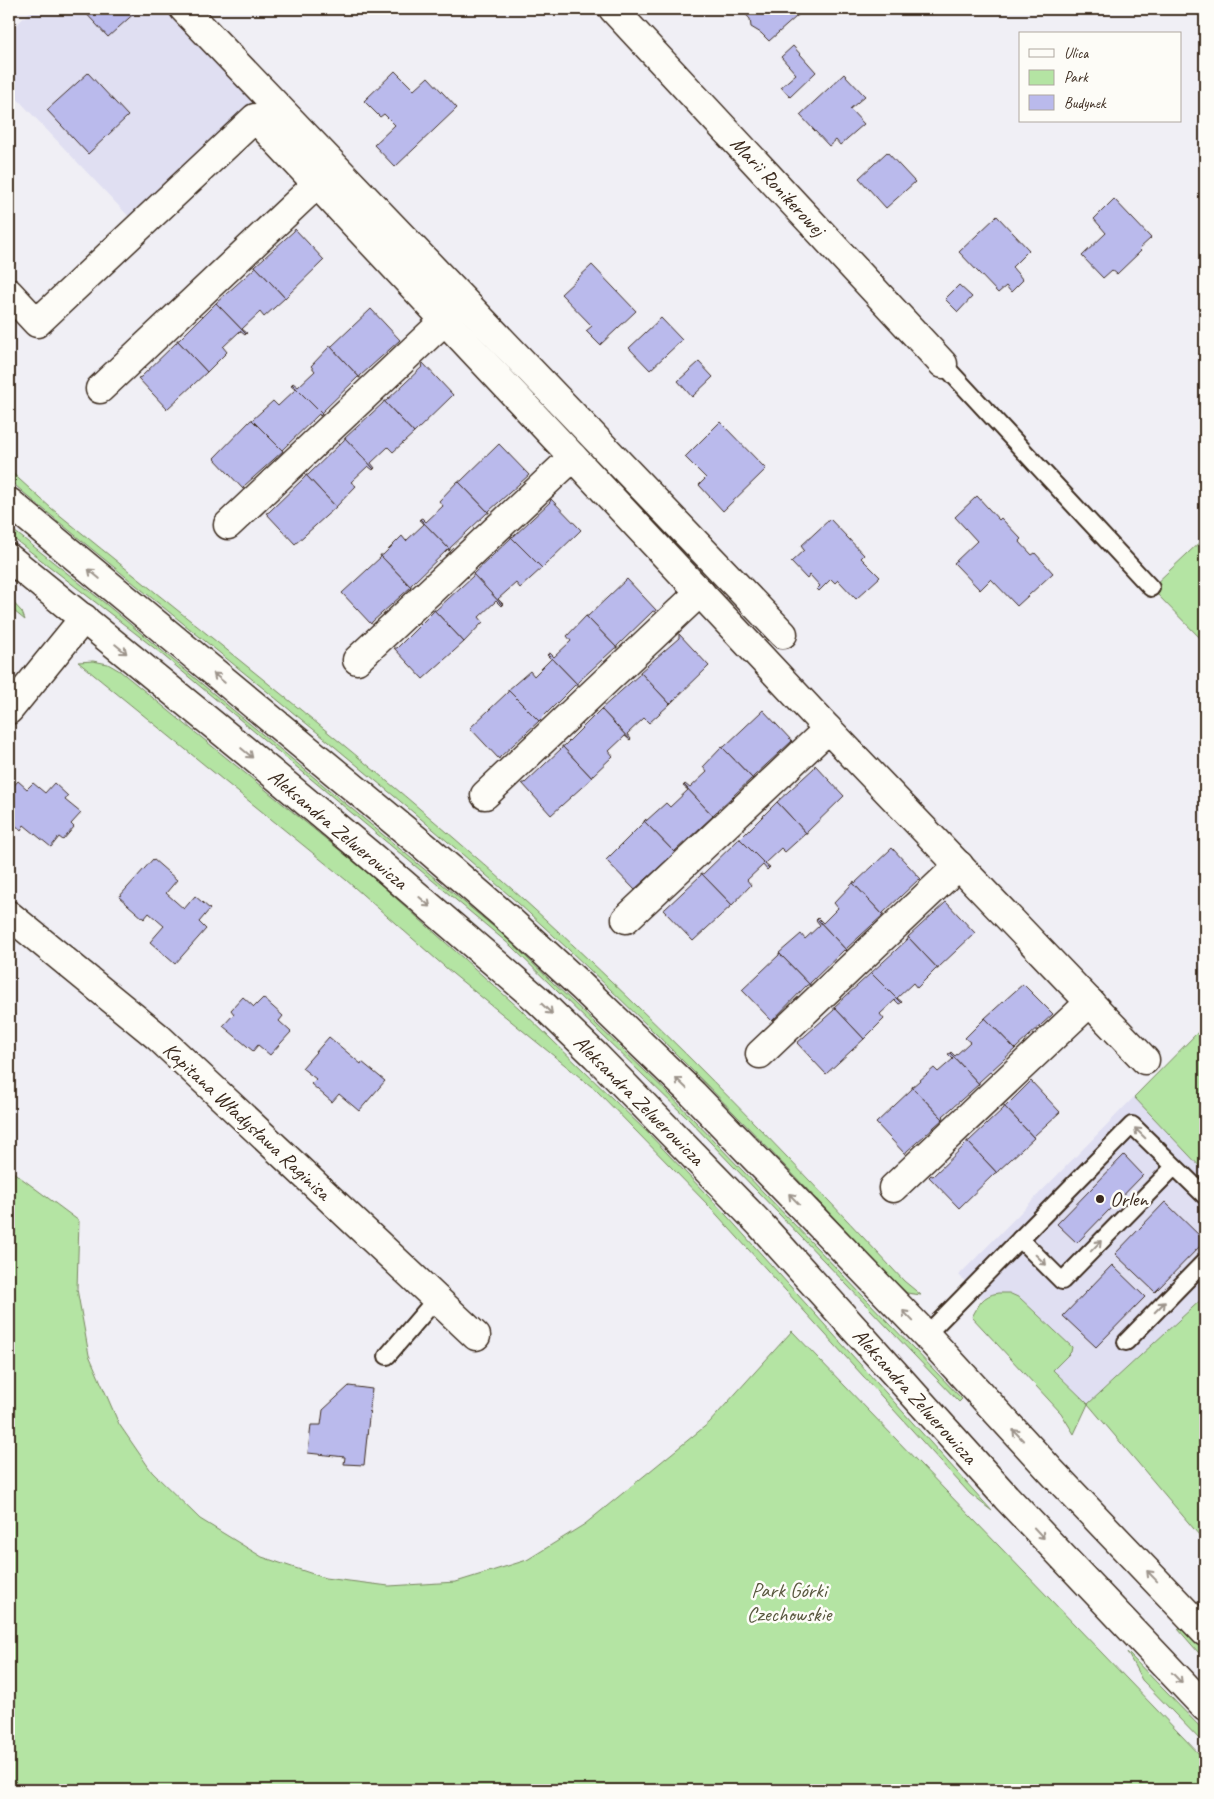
<svg xmlns="http://www.w3.org/2000/svg" width="1214" height="1799" font-family="Caveat,sans-serif">
	<style>
		.built { fill: #e0dff2 }
		.green { fill: #b4e4a3; stroke: #788760 }
		.building { fill: #babaec; stroke: #3b2a1e }
		.lines { fill: none; stroke-linecap: round; stroke-linejoin: round }
		.service-casing { stroke: #3b2a1e; stroke-width: 20 }
		.minor-casing { stroke: #3b2a1e; stroke-width: 31 }
		.tertiary-casing { stroke: #3b2a1e; stroke-width: 31 }
		.service { stroke: #fdfcf7; stroke-width: 16 }
		.minor { stroke: #fdfcf7; stroke-width: 28 }
		.tertiary { stroke: #fdfcf7; stroke-width: 28 }
		.oneway { stroke: #9c938a }
		.poi-dot { fill: #3b2a1e; stroke: #fdfcf7; stroke-width: 2 }
		.labels { text-anchor: middle; stroke-width: 5; stroke-linejoin: round; paint-order: stroke }
		.street-label { font-size: 21px; fill: #3b2a1e; stroke: #fdfcf7 }
		.poi-label { font-size: 21px; fill: #3b2a1e; stroke: #fdfcf7; text-anchor: start }
		.park-label { font-size: 21px; fill: #59583f; stroke: #fdfcf7 }
	</style>
	<rect width="100%" height="100%" fill="#f0eff5"/>
	<filter id="ink" filterUnits="userSpaceOnUse"><feTurbulence type="fractalNoise" baseFrequency=".02" numOctaves="2"/><feDisplacementMap in="SourceGraphic" scale="10" xChannelSelector="R" yChannelSelector="G"/><feConvolveMatrix kernelMatrix="1 2 1 2 8 2 1 2 1" color-interpolation-filters="sRGB"/></filter>
	<g filter="url(#ink)">
		<g class="built">
			<path d="M33,9H168L258,103L134,222L9,90V32Z"/>
			<path d="M1134,1097L1205,1172V1296L1088,1404L1053,1370L1071,1352L1072,1347L1020,1298L988,1295L982,1299L959,1275Z"/>
		</g>
		<g class="green">
			<path d="M9,470L51,508C186,618 323,725 454,838C614,976 761,1127 904,1281L921,1295L907,1293L894,1282C773,1152 650,1022 518,903C360,762 192,633 30,498L9,480Z"/>
			<path d="M9,527L101,600L501,933L669,1094L962,1399L959,1402L689,1120L511,946L153,647L9,535Z"/>
			<path d="M1205,537V643L1151,588Z"/>
			<path d="M9,598L22,612L25,620L9,607Z"/>
			<path d="M93,661L108,664L120,671L370,875L520,1009L647,1132L727,1216L992,1511L970,1494L709,1206L597,1091L453,974L346,880L78,662Z"/>
			<path d="M1205,1025V1172L1134,1097Z"/>
			<path d="M9,1169L79,1221L77,1289L89,1355L119,1424L152,1472L200,1519L262,1557L325,1578L389,1586L456,1582L527,1560L585,1524L709,1423L792,1331L1205,1760V1790H9Z"/>
			<path d="M998,1293H1009L1020,1298L1072,1347L1071,1352L1053,1370L1088,1404L1205,1296V1542L1088,1404L1074,1434L1061,1413L972,1317C980,1303 982,1296 998,1293Z"/>
			<path d="M1182,1626L1205,1651V1660L1178,1629Z"/>
			<path d="M1127,1652L1205,1732V1745L1142,1680Z"/>
		</g>
		<g class="building">
			<path d="M82,9H139L108,37Z"/>
			<path d="M744,9H805L769,41L761,33L751,27L750,19L742,10Z"/>
			<path d="M793,46L816,72L790,97L781,87L796,74L781,57Z"/>
			<path d="M395,71L414,90L428,77L457,108L395,167L374,145L395,125L384,114L380,117L364,101Z"/>
			<path d="M88,73L128,116L88,154L47,110Z"/>
			<path d="M844,74L865,96L850,109L864,124L840,145L836,140L829,146L800,115Z"/>
			<path d="M887,152L915,182L886,208L859,178Z"/>
			<path d="M1114,199L1151,238L1139,249L1141,251L1117,274L1112,270L1103,278L1082,256L1106,233L1094,219Z"/>
			<path d="M997,216L1029,250L1012,267L1023,280L1011,292L1006,286L998,293L959,252Z"/>
			<path d="M295,229L324,260L285,298L255,266L294,231Z"/>
			<path d="M592,265L636,311L600,345L586,331L592,326L561,294Z"/>
			<path d="M255,266L285,298L264,317L260,312L242,329L247,333L246,334L216,303L255,268Z"/>
			<path d="M959,285L972,297L958,312L945,299Z"/>
			<path d="M216,303L246,334L245,335L240,331L223,347L227,352L207,372L177,340H179Z"/>
			<path d="M371,309L400,340L360,376V378L330,346H332Z"/>
			<path d="M661,318L682,340L650,370L629,348Z"/>
			<path d="M177,340L207,372L167,409L138,378L141,377L177,342Z"/>
			<path d="M330,346L360,378L358,377L321,413L322,414L292,384L293,383L298,387L315,371L311,366Z"/>
			<path d="M699,362L713,377L692,397L678,381Z"/>
			<path d="M423,363L453,395L414,433L384,401H386L423,366L422,365Z"/>
			<path d="M292,384L322,414L320,416L319,414L282,450L283,451L252,420L273,401L278,406L296,389L291,385Z"/>
			<path d="M384,401L414,433L393,452L388,447L371,463L375,468L374,469L345,438L383,403Z"/>
			<path d="M251,420H252L283,451L244,486L243,489L214,458Z"/>
			<path d="M720,422L766,469L723,511L699,485L706,478L685,457Z"/>
			<path d="M345,438L374,469L373,470L368,466L351,482L356,486L336,507L306,475H308L344,440Z"/>
			<path d="M499,444L529,475L489,511V513L458,481H461Z"/>
			<path d="M306,475L336,507L295,544L266,513L269,512L305,477Z"/>
			<path d="M458,481L489,513H487L450,548V550L420,519L422,518L426,522L443,506L439,501Z"/>
			<path d="M977,496L999,520L1001,518L1021,539L1019,541L1032,555L1035,553L1053,573L1017,606L991,579L980,590L954,563L977,541L955,517Z"/>
			<path d="M551,499L581,530L542,568L511,537L514,536L550,502Z"/>
			<path d="M420,519L450,550L449,551L448,549L411,585V587L380,555H383L402,536L406,541L424,524L419,520Z"/>
			<path d="M830,519L864,555L861,558L880,577L856,599L838,580L835,583L831,579L819,591L817,589L820,586L810,575L807,579L791,562L804,550L801,546Z"/>
			<path d="M511,537L542,568L520,588L516,583L498,599L503,604L502,605L473,574L511,538Z"/>
			<path d="M380,555L411,587L372,622L371,624L342,593L381,557Z"/>
			<path d="M473,574L502,605L501,606L496,601L479,617L483,622L464,642L434,610H436L473,576Z"/>
			<path d="M627,579L656,610L655,612L653,611L617,646V648L586,616H588Z"/>
			<path d="M434,610L464,642L423,679L394,648H397L433,612Z"/>
			<path d="M586,616L617,648H615L578,682V685L548,654L550,653L554,657L571,641L567,636Z"/>
			<path d="M679,634L709,666L670,704L640,672L679,638Z"/>
			<path d="M548,654L578,685H575L539,721L508,690L530,671L534,676L551,659L547,655Z"/>
			<path d="M640,672L670,704L649,723L644,718L627,734L631,739L630,740L601,709L640,674Z"/>
			<path d="M508,690L539,721L500,757L499,759L470,728L508,692Z"/>
			<path d="M601,709L630,740L625,736L609,751L613,756L592,776V778L562,746H564Z"/>
			<path d="M763,710L792,741L753,777V779L722,747H724Z"/>
			<path d="M562,746L592,778L551,815L522,783H525L562,748Z"/>
			<path d="M722,747L753,779H751L714,814L713,816L684,785L685,784L690,788L707,772L703,767Z"/>
			<path d="M815,765L844,796L807,832V834L777,802L814,768Z"/>
			<path d="M18,781L27,789L33,783L45,793L54,783L68,796L65,800L81,813L71,824L74,827L63,840L59,837L51,847L24,825L21,830L9,820V791Z"/>
			<path d="M684,785L713,816L675,851V853L644,821L646,819V821L666,803L670,807L688,790L683,786Z"/>
			<path d="M777,802L807,834H805L785,852L781,848L765,863L770,867L769,868L739,838H741Z"/>
			<path d="M644,821L675,853L636,888L637,889L635,890L606,860L644,822Z"/>
			<path d="M739,838L769,868L767,870L763,865L747,880L751,885L732,905L701,873L703,874L739,839Z"/>
			<path d="M892,848L921,879L918,880L883,913V915L853,883L854,881L855,883Z"/>
			<path d="M153,859L177,880L166,893L184,909L195,896L210,909L199,922L206,929L175,964L150,942L164,926L149,913L144,919L119,897Z"/>
			<path d="M701,873L732,905L693,941L663,910L665,909L701,875Z"/>
			<path d="M853,883L883,915L847,948L846,950L817,919L818,918L823,923L838,908L834,903Z"/>
			<path d="M946,902L975,933L939,967L938,969L908,937Z"/>
			<path d="M817,919L846,950L845,951L844,950L810,983V985L779,953L801,934L805,939L820,925L816,920Z"/>
			<path d="M908,937L938,969H936L917,988L913,983L897,998L902,1002L901,1003L871,973L908,939Z"/>
			<path d="M779,953L810,985H807L772,1021L742,990L779,955Z"/>
			<path d="M871,973L901,1003L899,1004L895,1000L880,1014L884,1019L864,1039L834,1007Z"/>
			<path d="M1023,984L1053,1014L1016,1048L1015,1049L985,1018Z"/>
			<path d="M243,997L254,1007L263,998L283,1016L279,1021L291,1032L270,1055L258,1045L253,1051L223,1026L234,1014L231,1010Z"/>
			<path d="M834,1007L864,1039L826,1074L797,1043L834,1010Z"/>
			<path d="M985,1018L1015,1049L979,1082V1084L950,1053L951,1052L955,1056L970,1042L965,1038Z"/>
			<path d="M329,1037L361,1064L362,1062L385,1081L359,1111L339,1094L332,1102L311,1084L316,1079L302,1068Z"/>
			<path d="M950,1053L979,1084L943,1116L944,1117L943,1119L912,1087L934,1068L938,1072L953,1059L948,1054Z"/>
			<path d="M1031,1081L1060,1112L1034,1136V1138L1004,1106H1006Z"/>
			<path d="M912,1087L943,1119L907,1151L905,1154L876,1123L912,1089Z"/>
			<path d="M1004,1106L1034,1138L998,1171L997,1173L967,1141H969L1004,1108Z"/>
			<path d="M967,1141L997,1173H995L959,1208L929,1177L931,1175L933,1176L967,1143Z"/>
			<path d="M1124,1155L1143,1175L1077,1243L1057,1224Z"/>
			<path d="M1165,1202L1205,1241L1155,1292L1115,1254Z"/>
			<path d="M1112,1265L1145,1297L1096,1347L1063,1316Z"/>
			<path d="M349,1386L372,1389L364,1465L344,1464L345,1457L308,1453L311,1425H321L323,1410Z"/>
		</g>
		<g class="lines">
			<defs>
				<g id="service">
					<path d="M943,364L1151,588"/>
					<path d="M1020,1239L1062,1281L1174,1167"/>
					<path d="M926,1335L1132,1125L1205,1196"/>
					<path d="M1126,1342L1205,1261"/>
					<path d="M387,1356L436,1299"/>
				</g>
				<g id="minor">
					<path d="M184,9L783,634"/>
					<path d="M613,9L943,364"/>
					<path d="M9,293L37,323L255,118L828,729L1145,1060"/>
					<path d="M100,389L317,184"/>
					<path d="M228,525L445,320"/>
					<path d="M357,660L573,457"/>
					<path d="M9,710L84,618"/>
					<path d="M485,795L700,592"/>
					<path d="M9,915L158,1037L476,1336"/>
					<path d="M626,919L828,729"/>
					<path d="M760,1054L959,865"/>
					<path d="M893,1188L1090,1002"/>
				</g>
				<g id="tertiary">
					<path d="M9,502L424,846L505,916L581,986L693,1094L926,1335L1051,1471L1205,1632"/>
					<path d="M9,558L242,748L371,856L538,1000L596,1056L760,1224L1006,1497L1205,1707"/>
				</g>
			</defs>
			<use href="#service" class="service-casing"/>
			<use href="#minor" class="minor-casing"/>
			<use href="#tertiary" class="tertiary-casing"/>
			<use href="#service" class="service"/>
			<use href="#minor" class="minor"/>
			<use href="#tertiary" class="tertiary"/>
		</g>
		<defs><path id="oneway-shaft" d="M-6 0H5M1.5-3L5.5 0L1.5 3" fill="none" stroke-width="1.6" stroke-linecap="round" stroke-linejoin="round" transform="scale(1.25)"/></defs>
		<g class="oneway">
			<use href="#oneway-shaft" transform="translate(94 574) rotate(-140)"/>
			<use href="#oneway-shaft" transform="translate(121 649) rotate(39)"/>
			<use href="#oneway-shaft" transform="translate(219 678) rotate(-140)"/>
			<use href="#oneway-shaft" transform="translate(247 753) rotate(40)"/>
			<use href="#oneway-shaft" transform="translate(425 902) rotate(41)"/>
			<use href="#oneway-shaft" transform="translate(547 1009) rotate(44)"/>
			<use href="#oneway-shaft" transform="translate(681 1083) rotate(-136)"/>
			<use href="#oneway-shaft" transform="translate(1140 1133) rotate(-136)"/>
			<use href="#oneway-shaft" transform="translate(794 1199) rotate(-134)"/>
			<use href="#oneway-shaft" transform="translate(1096 1246) rotate(-46)"/>
			<use href="#oneway-shaft" transform="translate(1041 1260) rotate(44)"/>
			<use href="#oneway-shaft" transform="translate(1160 1307) rotate(-45)"/>
			<use href="#oneway-shaft" transform="translate(908 1316) rotate(-134)"/>
			<use href="#oneway-shaft" transform="translate(1018 1435) rotate(-133)"/>
			<use href="#oneway-shaft" transform="translate(1039 1533) rotate(47)"/>
			<use href="#oneway-shaft" transform="translate(1152 1576) rotate(-134)"/>
			<use href="#oneway-shaft" transform="translate(1177 1678) rotate(46)"/>
		</g>
	</g>
	<circle class="poi-dot" cx="1100" cy="1199" r="5"/>
	<g class="labels">
		<g class="street-label">
			<text transform="translate(778 186) rotate(47)" y="7">Marii Ronikerowej</text>
			<text transform="translate(338 829) rotate(40)" y="7">Aleksandra Zelwerowicza</text>
			<text transform="translate(639 1100) rotate(45)" y="7">Aleksandra Zelwerowicza</text>
			<text transform="translate(247 1121) rotate(43)" y="7">Kapitana Władysława Raginisa</text>
			<text transform="translate(915 1396) rotate(48)" y="7">Aleksandra Zelwerowicza</text>
		</g>
		<g class="poi-label">
			<text x="1110" y="1206">Orlen</text>
		</g>
		<g class="park-label">
			<text x="789" y="1597">Park Górki<tspan x="789" dy="24">Czechowskie</tspan></text>
		</g>
	</g>
	<rect width="1214" height="1799" fill="none" stroke="#fdfcf7" stroke-width="30"/>
	<rect x="15" y="15" width="1184" height="1769" fill="none" stroke="#3b2a1e" stroke-width="2" filter="url(#ink)"/>
	<rect x="1019" y="32" width="162" height="90" fill="#fdfcf7" stroke="#afa8a0"/>
	<rect x="1029" y="49" width="25" height="8" fill="#fdfcf7" stroke="#afa8a0"/>
	<text x="1064" y="58" font-size="15" fill="#3b2a1e">Ulica</text>
	<rect x="1029" y="70" width="25" height="15" fill="#b4e4a3" stroke="#afa8a0"/>
	<text x="1064" y="82" font-size="15" fill="#3b2a1e">Park</text>
	<rect x="1029" y="95" width="25" height="15" fill="#babaec" stroke="#afa8a0"/>
	<text x="1064" y="108" font-size="15" fill="#3b2a1e">Budynek</text>
</svg>
